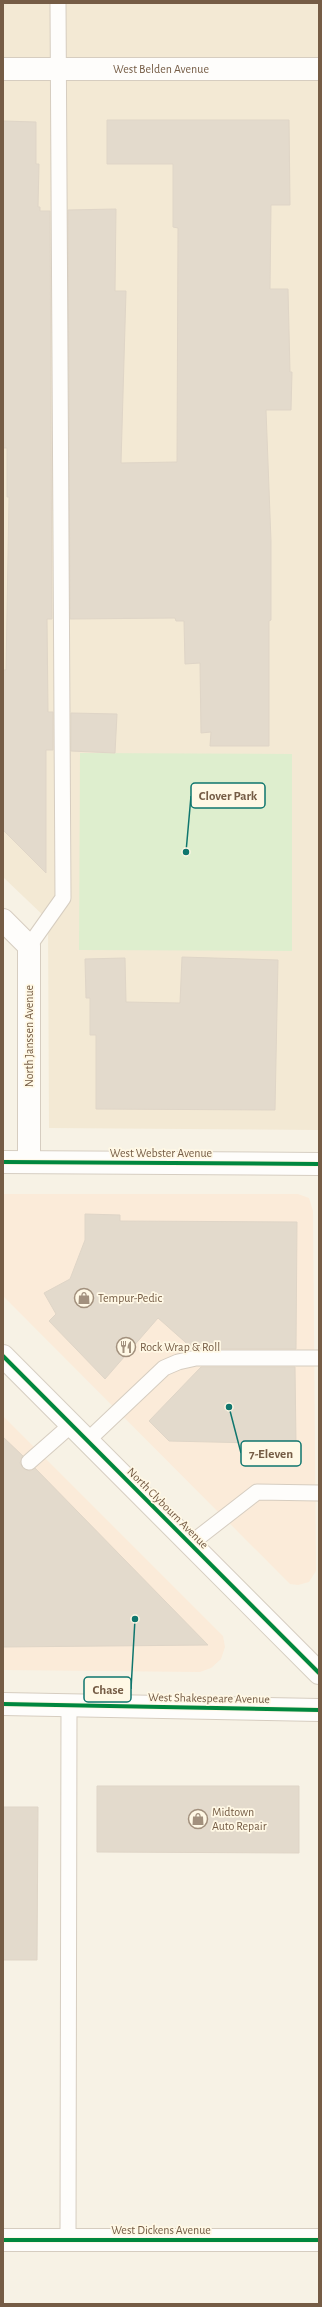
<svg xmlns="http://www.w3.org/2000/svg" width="322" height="2307" font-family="'Alegreya Sans',sans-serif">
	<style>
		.residential { fill: #f3e9d4 }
		.commercial { fill: #fbebd9 }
		.green { fill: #deeece }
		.building { fill: #e3dacc; stroke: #dfd5c7 }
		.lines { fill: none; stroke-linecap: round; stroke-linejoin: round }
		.lane-casing { stroke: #d6cdc0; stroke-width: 17 }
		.street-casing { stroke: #d6cdc0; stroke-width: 24 }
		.secondary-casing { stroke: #d6cec2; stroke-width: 24 }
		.path { stroke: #d7d0c8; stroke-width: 2.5; stroke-dasharray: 1 3; stroke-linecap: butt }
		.lane { stroke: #fefdfb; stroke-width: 15 }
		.street { stroke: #fefdfb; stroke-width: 22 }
		.secondary { stroke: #fefdfb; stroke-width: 22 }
		.cycleway-casing { stroke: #fff8e5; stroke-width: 6 }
		.cycleway { stroke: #00873e; stroke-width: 4 }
		.labels { text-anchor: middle; stroke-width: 3.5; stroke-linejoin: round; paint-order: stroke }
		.street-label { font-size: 12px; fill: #755c45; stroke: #fff8e5 }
		.poi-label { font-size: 12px; fill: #755c45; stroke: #fff8e5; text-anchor: start }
		.leader { fill: none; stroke: #0f766e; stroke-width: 1.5 }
		.callout-dot { fill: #0f766e; stroke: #fff8e5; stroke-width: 1.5 }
		.callout { fill: #fff8e5; stroke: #0f766e; stroke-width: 1.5 }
		.callout-label { font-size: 13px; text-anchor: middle; font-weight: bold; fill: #755c45 }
	</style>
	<rect width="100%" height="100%" fill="#f7f2e5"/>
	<path class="residential" d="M3,3H319V1130L49,1128L48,920L3,877Z"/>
	<g class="commercial">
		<path d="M3,1194H298L309,1198L313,1211L316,1571L309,1582L298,1585L290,1584L3,1296Z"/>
		<path d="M3,1416L223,1636L225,1647L221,1659L211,1668L200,1672L3,1670Z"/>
	</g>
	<path class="green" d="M80,753L292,754V951L79,950Z"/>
	<g class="building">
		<path d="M107,120H289L290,205H271L270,289H288L290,372H292L291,410H266L271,541V620L269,621V746H210L211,732L201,733L200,663L185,664L184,621H176L175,618L70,619L68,210L116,209L115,291H126L121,463L177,462L178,228L173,227V164H107Z"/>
		<path d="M3,121L36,122V164H39L38,207H40V211H50L52,619H47L48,712H53V750H46V873L3,830V670H6L9,497H7V448H3Z"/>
		<path d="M71,713L117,714L115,753L71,751Z"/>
		<path d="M182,957L278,960L275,1110L96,1109V1035H90V998H86L85,959L125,958L126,1002L180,1003Z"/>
		<path d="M85,1214L120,1215V1221L297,1222L296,1349H193L158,1318L105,1379L49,1321L56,1314L44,1293L70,1279L85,1240Z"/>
		<path d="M201,1367H295L296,1444L169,1441L149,1421Z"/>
		<path d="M3,1437L23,1456L20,1463L23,1468L30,1471L35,1468L208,1645L3,1647Z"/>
		<path d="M97,1786H299V1853L97,1852Z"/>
		<path d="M3,1807H38L37,1960H3Z"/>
	</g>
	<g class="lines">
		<defs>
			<g id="lane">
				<path d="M29,946L63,898L58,3"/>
				<path d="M87,1441L164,1368L178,1362L196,1358H319"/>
				<path d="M29,1462L71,1425"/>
				<path d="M190,1544L257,1492L319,1493"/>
				<path d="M68,2240L69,1706"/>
			</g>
			<g id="street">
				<path id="s1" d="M3,69H319"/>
				<path d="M3,920L29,946V1162"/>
				<path d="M3,1704L319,1710"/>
				<path d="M3,2240H319"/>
			</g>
			<g id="secondary">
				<path d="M3,1162L319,1164"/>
				<path d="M3,1356L319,1673"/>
			</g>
		</defs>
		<use href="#lane" class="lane-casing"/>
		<use href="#street" class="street-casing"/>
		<use href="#secondary" class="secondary-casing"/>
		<path class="path" d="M242,1448V1442"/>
		<use href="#lane" class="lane"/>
		<use href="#street" class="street"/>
		<use href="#secondary" class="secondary"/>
		<defs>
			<g id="cycleway">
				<path d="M3,1162L319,1164"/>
				<path d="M3,1356L319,1673"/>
				<path d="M3,1704L319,1710"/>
				<path d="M3,2240H319"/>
			</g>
		</defs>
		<use href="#cycleway" class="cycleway-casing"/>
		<use href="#cycleway" class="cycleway"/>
	</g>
	<defs>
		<symbol id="shop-ring" viewBox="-11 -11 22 22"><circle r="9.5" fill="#fff8e5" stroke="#a2907d" stroke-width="1.5"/><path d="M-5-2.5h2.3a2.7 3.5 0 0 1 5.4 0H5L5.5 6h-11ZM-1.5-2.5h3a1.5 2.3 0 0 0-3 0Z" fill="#a2907d"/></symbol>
		<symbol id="restaurant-ring" viewBox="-11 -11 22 22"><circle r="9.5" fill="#fff8e5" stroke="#a2907d" stroke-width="1.5"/><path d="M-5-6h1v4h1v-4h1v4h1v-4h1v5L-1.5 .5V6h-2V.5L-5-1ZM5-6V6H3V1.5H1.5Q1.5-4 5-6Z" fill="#a2907d"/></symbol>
	</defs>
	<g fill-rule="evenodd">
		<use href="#shop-ring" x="73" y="1287" width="22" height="22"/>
		<use href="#restaurant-ring" x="115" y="1336" width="22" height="22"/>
		<use href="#shop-ring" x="187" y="1808" width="22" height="22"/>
	</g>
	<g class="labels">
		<g class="street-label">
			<text dy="4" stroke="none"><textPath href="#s1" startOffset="158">West Belden Avenue</textPath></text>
			<text transform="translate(29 1036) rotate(-90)" y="4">North Janssen Avenue</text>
			<text x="161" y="1157">West Webster Avenue</text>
			<text transform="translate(168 1508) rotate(45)" y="4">North Clybourn Avenue</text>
			<text transform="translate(209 1698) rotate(1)" y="4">West Shakespeare Avenue</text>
			<text x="161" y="2234">West Dickens Avenue</text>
		</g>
		<g class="poi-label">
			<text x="98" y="1302">Tempur-Pedic</text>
			<text x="140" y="1351">Rock Wrap &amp; Roll</text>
			<text x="212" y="1816">Midtown<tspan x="212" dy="14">Auto Repair</tspan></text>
		</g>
	</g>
	<path class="leader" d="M186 852L191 796M229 1407L241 1453M135 1619L131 1689"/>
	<g class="callout-dot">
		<circle cx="186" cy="852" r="4"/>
		<circle cx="229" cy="1407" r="4"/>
		<circle cx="135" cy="1619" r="4"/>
	</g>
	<g class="callout">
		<rect x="191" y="783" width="74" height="25" rx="4"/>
		<rect x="241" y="1441" width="60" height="25" rx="4"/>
		<rect x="84" y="1677" width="47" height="25" rx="4"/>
	</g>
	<g class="callout-label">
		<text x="228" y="800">Clover Park</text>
		<text x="271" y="1458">7-Eleven</text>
		<text x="108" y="1694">Chase</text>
	</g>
	<rect width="322" height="2307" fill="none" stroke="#755c45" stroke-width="8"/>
</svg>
